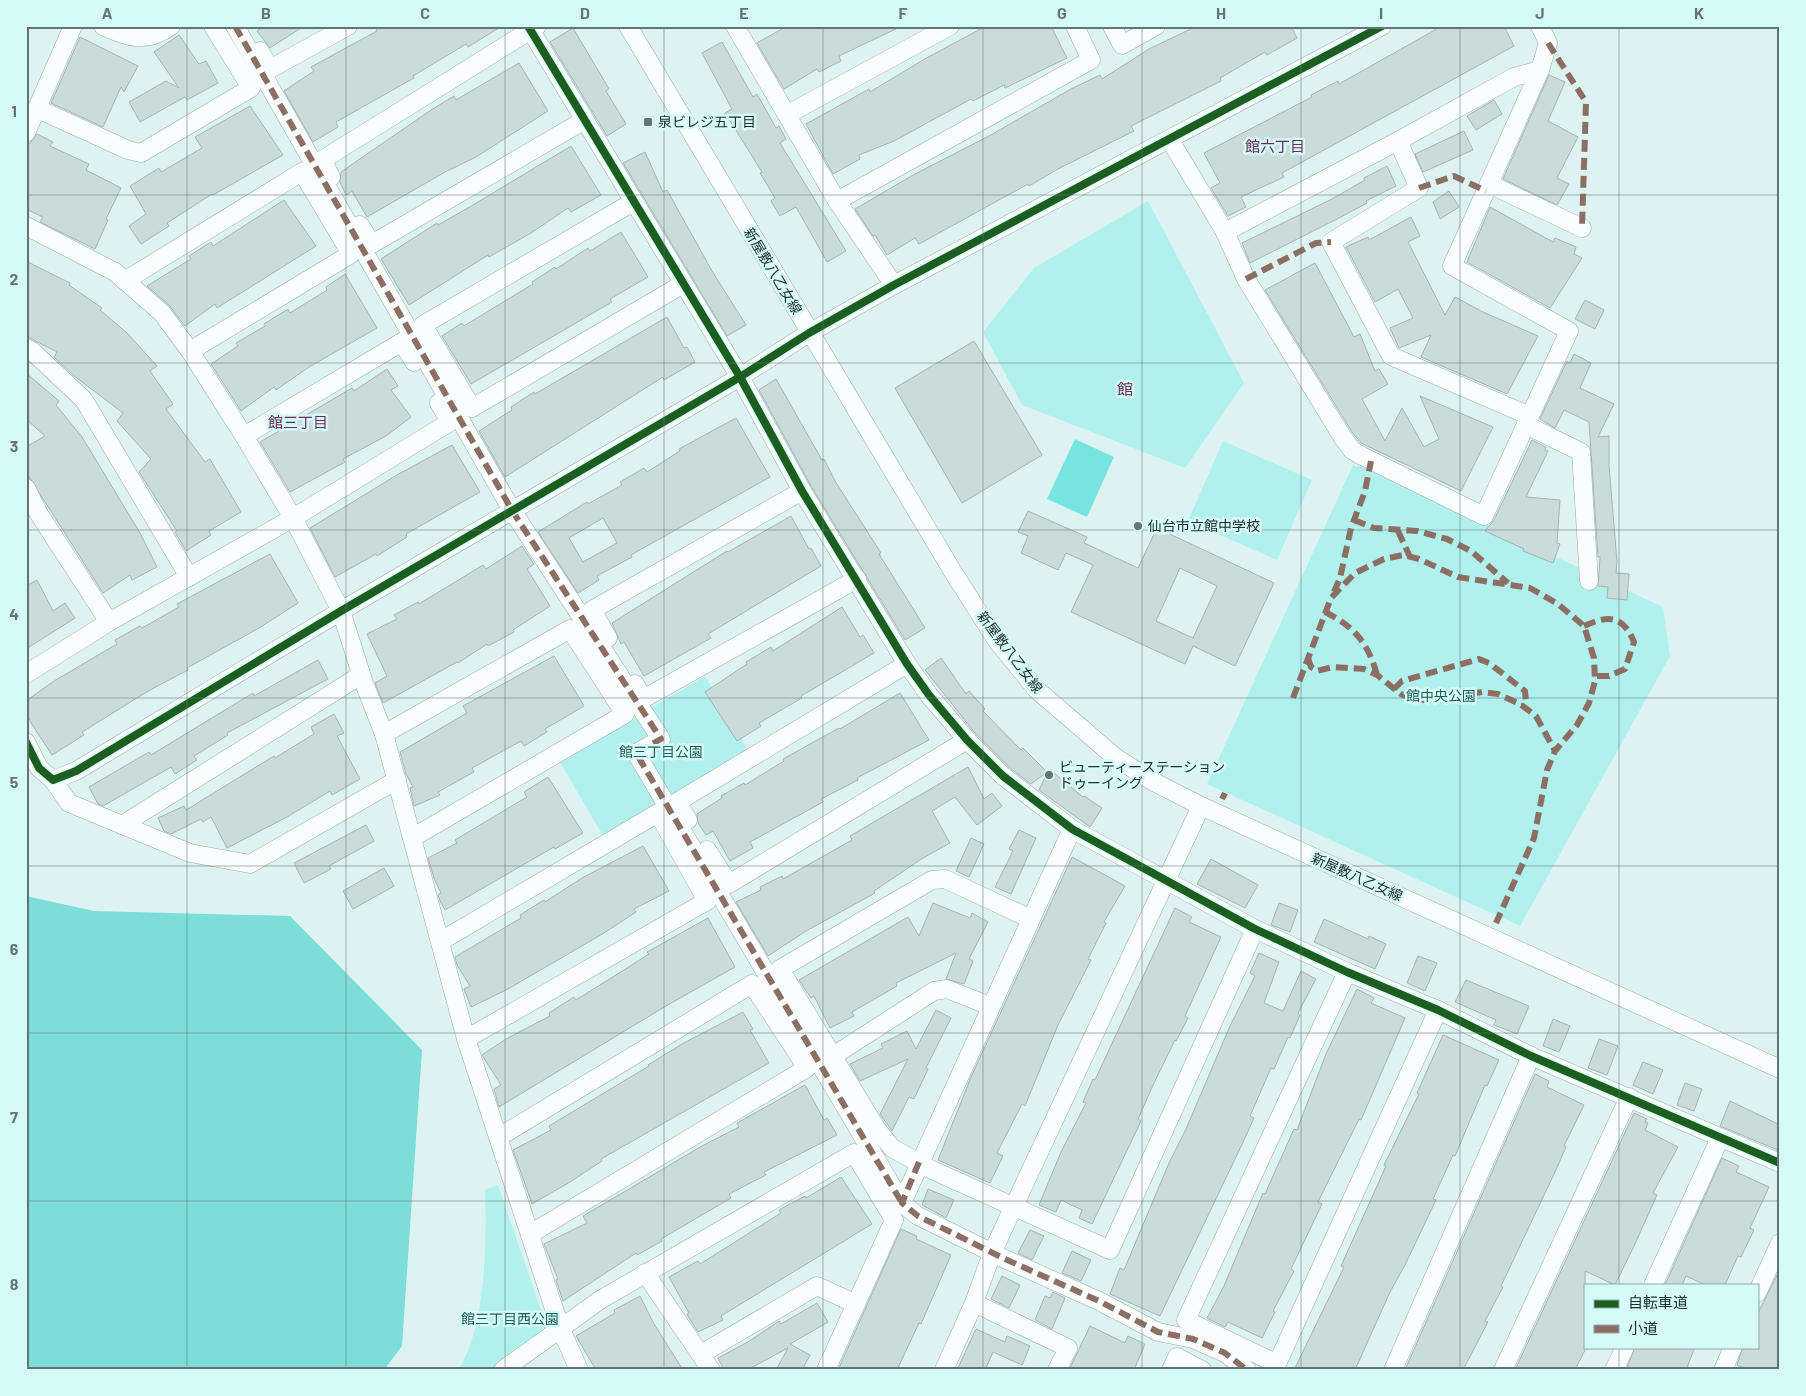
<svg xmlns="http://www.w3.org/2000/svg" width="1806" height="1396" font-family="Barlow,'Noto Sans JP',sans-serif">
	<style>
		.green { fill: #b0f1ed }
		.forest { fill: #7dded9 }
		.water { fill: #76e5df }
		.building { fill: #cbdbda; stroke: #a3b4b3; fill-rule: evenodd }
		.lines { fill: none; stroke-linecap: round; stroke-linejoin: round }
		.minor-casing { stroke: #9bacab; stroke-width: 19 }
		.minor { stroke: #fafdfd; stroke-width: 18 }
		.quiet { stroke: #8d6e63; stroke-width: 6; stroke-dasharray: 12 6; stroke-linecap: butt }
		.cycleway-casing { stroke: #d5fbf8; stroke-width: 11 }
		.cycleway { stroke: #1b5e20; stroke-width: 8 }
		.grid { fill: none; stroke: #637472; stroke-width: 1; stroke-opacity: 0.55 }
		.poi-dot { fill: #637472; stroke: #d5fbf8; stroke-width: 2 }
		.labels { text-anchor: middle; stroke-width: 5; stroke-linejoin: round; paint-order: stroke }
		.poi-label { font-size: 14px; fill: #212f2e; stroke: #d5fbf8; text-anchor: start }
		.street-label { font-size: 14px; fill: #212f2e; stroke: #d5fbf8 }
		.park-label { font-size: 14px; fill: #225e5b; stroke: #d5fbf8 }
		.neighbourhood-label { font-size: 15px; fill: #682e57; stroke: #d5fbf8 }
		.quarter-label { font-size: 16px; fill: #682e57; stroke: #d5fbf8 }
		.neatline { fill: none; stroke: #637472; stroke-width: 2 }
		.grid-label { font-size: 16px; text-anchor: middle; font-weight: bold; fill: #637472 }
	</style>
	<rect width="100%" height="100%" fill="#ddf3f1"/>
	<g class="green">
		<path d="M1148,201L1244,383L1185,468L1022,405L983,332L1034,268Z"/>
		<path d="M1223,441L1312,480L1277,560L1188,521Z"/>
		<path d="M1353,465L1368,469L1663,607L1670,656L1520,926L1207,784Z"/>
		<path d="M705,676L748,750L603,836L560,762Z"/>
		<path d="M498,1185L548,1331L497,1370H458C486,1329 487,1239 485,1190Z"/>
	</g>
	<path class="forest" d="M26,896L94,911L290,916L422,1050L402,1346L384,1370H26Z"/>
	<path class="water" d="M1075,439L1114,457L1087,517L1047,499Z"/>
	<g class="building">
		<path d="M264,26H304L270,48L257,31Z"/>
		<path d="M375,26H502L468,47L466,44L413,76L414,78L336,122L338,127L313,142L284,91L314,71L311,67L377,31Z"/>
		<path d="M787,26H902L839,56L841,61L819,72L817,69L784,89L757,43Z"/>
		<path d="M986,26H1051L1067,58L1005,88L1004,85L973,101L971,99L894,141L859,155L860,159L833,174L806,124L869,89L870,92L923,60Z"/>
		<path d="M1197,26H1291L1297,38L1267,55L1265,52L1220,78L1221,81L1131,126L1134,131L1056,170L1029,186L1028,184L919,244L915,238L887,255L875,235L873,236L855,209L915,174L989,136L1071,89L1100,75L1102,79L1149,49Z"/>
		<path d="M1442,26H1504L1514,46L1282,173L1284,177L1241,197L1246,207L1228,216L1211,188L1220,183L1204,153L1312,97L1311,95L1338,81L1339,84Z"/>
		<path d="M573,28L609,89L606,91L626,124L607,136L550,42Z"/>
		<path d="M179,35L199,64L206,61L218,83L187,100L185,97L140,122L129,102L166,81L179,88L154,52Z"/>
		<path d="M80,37L138,66L124,92L121,87L103,127L51,103Z"/>
		<path d="M722,42L753,97L757,94L776,128L779,126L786,139L780,143L846,251L827,262L796,207L780,216L771,201L775,198L760,173L762,172L725,113L732,109L702,53Z"/>
		<path d="M519,63L548,111L476,157L445,172L367,217L352,191L346,195L340,182L341,172L431,110L454,96L456,100Z"/>
		<path d="M1549,75L1565,82L1548,121L1578,137L1557,178L1569,184L1557,205L1503,179Z"/>
		<path d="M1494,100L1502,114L1476,130L1467,116Z"/>
		<path d="M250,106L283,155L213,195L212,194L167,223L169,226L141,244L129,226L146,214L130,186L159,168L161,172L202,148L195,137Z"/>
		<path d="M1464,131L1473,150L1423,172L1415,154Z"/>
		<path d="M37,134L53,142L50,146L89,164L86,170L121,188L106,219L108,220L95,249L40,222L43,217L26,209V148Z"/>
		<path d="M571,146L601,195L571,212L568,208L531,233L489,257L488,255L409,305L381,259L437,223L438,225L473,205Z"/>
		<path d="M645,152L663,192L667,190L712,271L746,325L727,336L623,163Z"/>
		<path d="M1387,166L1396,186L1366,201L1367,203L1337,219L1250,263L1242,243L1332,199L1365,180L1364,178Z"/>
		<path d="M1449,191L1459,207L1440,219L1433,202Z"/>
		<path d="M284,200L316,246L217,308L215,304L185,326L169,305L147,286L191,259L189,256L211,242L213,246Z"/>
		<path d="M1490,207L1553,242L1555,238L1576,247L1574,254L1582,258L1550,308L1467,262Z"/>
		<path d="M1411,217L1420,236L1408,242L1445,315L1455,297L1483,312L1538,336L1507,394L1421,357L1431,335L1399,348L1390,328L1413,318L1398,289L1375,302L1346,247L1368,237L1369,240Z"/>
		<path d="M621,232L648,277L610,299L612,302L471,384L442,336L462,323L464,326L533,284L532,282L555,267L556,269L588,248L590,251Z"/>
		<path d="M26,261L70,283L69,285L102,308L100,310L127,333L157,366L150,371L173,404L166,409L205,462L210,459L241,512L209,531L211,535L186,551L175,532L177,531L139,472L151,459L117,421L123,413L73,375L54,357L57,352L26,336Z"/>
		<path d="M1315,263L1354,337L1360,334L1375,371L1379,369L1388,384L1362,399L1385,441L1402,408L1424,447L1439,439L1420,396L1493,427L1461,491L1361,443L1352,432L1265,290Z"/>
		<path d="M345,274L377,328L309,367L276,390L274,387L241,411L211,364L238,346L236,343L265,326L264,324L288,309L290,313L327,290L326,287Z"/>
		<path d="M1585,300L1604,310L1595,329L1575,319Z"/>
		<path d="M667,317L684,348L687,347L695,362L664,380L663,377L505,477L479,431L512,410L511,407L534,392L535,394Z"/>
		<path d="M974,341L1042,455L962,503L895,388Z"/>
		<path d="M1574,354L1591,363L1580,388L1614,404L1598,437L1609,436V465L1617,562L1616,573L1629,574L1627,600L1607,598L1608,587L1598,586L1600,557H1598L1589,422L1564,410L1555,428L1540,419L1567,361L1570,363Z"/>
		<path d="M387,369L398,386L391,390L411,417L386,436L343,459L345,462L290,492L260,442L352,388L354,391Z"/>
		<path d="M26,373L59,401L56,405L82,437L140,533L157,567L132,580L130,575L103,593L26,472V447L45,436L26,419Z"/>
		<path d="M776,379L822,460L824,459L835,481L881,553L879,554L925,628L905,640L811,486L759,390Z"/>
		<path d="M736,418L770,477L631,555L632,557L597,576L599,580L578,593L538,532L587,502L588,504L622,485L620,482L644,468L647,472L680,451L679,449ZM603,518L617,543L583,562L569,538Z"/>
		<path d="M1532,440L1546,447L1545,450L1548,451L1526,497L1560,500L1557,543L1560,544L1553,563L1523,551L1524,549L1485,531L1494,520Z"/>
		<path d="M452,445L480,492L406,534L407,537L377,556L376,554L335,577L310,528L397,475Z"/>
		<path d="M1028,511L1087,537L1084,543L1138,568L1157,528L1274,583L1235,666L1193,646L1185,664L1071,612L1093,565L1066,553L1058,570L1021,553L1028,536L1018,532ZM1180,568L1217,586L1193,638L1156,621Z"/>
		<path d="M791,516L809,549L811,548L821,566L708,634L711,638L644,676L624,642L621,644L612,623L727,551L728,552Z"/>
		<path d="M522,546L534,564L527,569L550,606L513,630L514,632L488,646L487,644L458,663L457,662L383,703L375,683L387,676L367,634L397,619L394,615L418,602L419,604L483,565L486,569Z"/>
		<path d="M270,554L298,603L259,628L187,668L188,670L150,690L82,732L84,735L52,755L31,723L26,712V701L54,681L117,644L115,640L140,626L142,628L179,607L177,604Z"/>
		<path d="M37,580L53,611L65,603L75,618L26,649V586Z"/>
		<path d="M842,607L860,637L863,635L874,653L801,696L802,698L759,723L761,726L737,741L705,692L747,664L746,662L771,647L773,651Z"/>
		<path d="M554,656L584,706L545,729L547,732L524,746L521,741L472,768L474,772L438,792L440,795L414,806L410,788L413,787L406,774L400,752L467,713L463,706Z"/>
		<path d="M941,658L966,694L969,691L985,709L983,711L1021,750L1023,748L1047,772L1031,784L1010,768L975,733L925,670Z"/>
		<path d="M318,660L328,679L227,733L228,735L194,756L197,760L175,774L171,767L103,806L98,804L89,787L149,752L151,755L253,693L254,696Z"/>
		<path d="M900,693L929,740L857,778L858,780L821,799L823,802L750,842L753,848L730,861L713,831L706,835L698,823L697,814L722,798L721,796L744,783L745,785L784,761L783,759L839,728L840,729Z"/>
		<path d="M334,714L344,733L337,736L360,779L332,795L330,791L287,817L227,848L211,817L203,822L201,819L171,834L164,831L158,818L184,806L186,810L274,756L275,758L314,734L311,727Z"/>
		<path d="M968,767L984,799L992,793L1002,806L977,825L955,797L932,811L950,843L923,858L874,891L875,893L806,931L768,956L736,902L761,890L760,887L782,876L783,879L852,840L850,836Z"/>
		<path d="M1049,769L1083,797L1084,796L1102,808L1090,827L1039,790Z"/>
		<path d="M548,777L583,833L555,849L554,847L445,910L440,901L438,895L441,893L434,878L428,858L457,843L455,840L527,797L524,792Z"/>
		<path d="M366,825L374,841L329,866L331,869L304,883L294,863Z"/>
		<path d="M1019,830L1036,838L1011,894L995,887L1013,851L1009,849Z"/>
		<path d="M971,838L984,844L969,877L956,871Z"/>
		<path d="M643,846L669,891L634,909L636,912L604,933L508,989L471,1007L464,989L470,986L457,965L455,957L521,918L520,915L544,900L545,902L582,878Z"/>
		<path d="M1072,857L1125,886L1104,922L1106,923L1088,959L1091,960L1058,1025L1025,1106L1022,1104L997,1153L1003,1156L990,1183L938,1160L971,1077Z"/>
		<path d="M1211,859L1258,885L1245,908L1197,884Z"/>
		<path d="M384,868L394,886L353,909L343,891Z"/>
		<path d="M933,903L970,918L972,913L988,922L969,959L973,961L964,984L946,979L956,953L896,983L897,986L852,1012L854,1016L830,1028L814,996L811,998L799,980L908,917L919,936Z"/>
		<path d="M1279,903L1298,910L1290,932L1271,925Z"/>
		<path d="M1175,908L1192,917L1189,922L1221,937L1185,1016L1188,1018L1176,1041L1175,1040L1154,1083L1138,1119L1141,1121L1092,1224L1079,1218L1082,1210L1061,1200L1056,1212L1039,1205L1061,1152L1086,1103L1083,1102L1093,1079L1095,1080Z"/>
		<path d="M708,918L735,967L666,1006L499,1107L494,1089L501,1085L482,1055L506,1039L550,1016L549,1013L574,997L576,1000L616,975L649,954L647,952Z"/>
		<path d="M1324,919L1368,939L1369,936L1386,944L1375,969L1314,942Z"/>
		<path d="M1259,953L1279,962L1264,1003L1283,1011L1301,971L1316,979L1298,1013L1300,1015L1290,1038L1288,1037L1274,1069L1271,1068L1250,1116L1254,1118L1245,1138L1160,1316L1110,1294L1120,1268L1124,1270L1169,1163L1186,1129L1230,1026L1255,976L1250,973Z"/>
		<path d="M1418,956L1437,963L1425,991L1407,983Z"/>
		<path d="M1466,980L1529,1006L1517,1034L1494,1025L1496,1020L1455,1002Z"/>
		<path d="M1357,989L1374,998L1371,1003L1405,1018L1361,1120L1359,1119L1318,1202L1322,1204L1291,1269L1294,1271L1273,1311L1275,1312L1262,1338L1228,1322L1225,1327L1207,1318L1224,1286L1263,1193L1265,1194L1294,1129L1297,1130L1326,1054Z"/>
		<path d="M936,1010L951,1018L926,1068L928,1069L914,1099L909,1097L892,1131L880,1114L908,1059L860,1081L850,1064L883,1048L881,1044L907,1031L916,1049Z"/>
		<path d="M743,1012L753,1029L750,1030L769,1063L601,1159L602,1161L570,1182L532,1204L513,1150L551,1130L549,1126L649,1066L648,1065L682,1044Z"/>
		<path d="M1553,1019L1570,1026L1559,1052L1543,1046Z"/>
		<path d="M1443,1035L1499,1060L1487,1086L1485,1085L1455,1156L1453,1155L1433,1199L1436,1200L1405,1265L1390,1292L1355,1370H1294L1344,1267L1341,1266L1386,1166L1384,1165L1419,1094L1417,1093Z"/>
		<path d="M1599,1039L1618,1046L1607,1075L1588,1068Z"/>
		<path d="M1643,1062L1663,1070L1653,1094L1633,1085Z"/>
		<path d="M1535,1074L1549,1081L1547,1087L1584,1105L1564,1146L1566,1147L1555,1172L1501,1286L1503,1287L1485,1321L1488,1322L1463,1370H1405Z"/>
		<path d="M1685,1083L1702,1089L1694,1111L1677,1105Z"/>
		<path d="M805,1085L824,1120L827,1118L837,1135L764,1172L766,1175L729,1194L731,1198L661,1239L662,1241L637,1255L636,1253L563,1301L556,1280L558,1279L544,1244L587,1223L583,1216L702,1146L739,1127L737,1123Z"/>
		<path d="M1730,1101L1780,1125V1151L1720,1126Z"/>
		<path d="M1634,1113L1647,1119L1645,1122L1648,1123L1645,1130L1678,1147L1653,1193L1657,1195L1634,1246L1615,1285L1585,1271V1350L1575,1370H1515Z"/>
		<path d="M1722,1158L1739,1166L1736,1172L1769,1187L1750,1228L1754,1230L1741,1257L1738,1256L1725,1285H1706L1686,1276L1682,1285H1665Z"/>
		<path d="M841,1177L872,1224L721,1316L723,1320L698,1332L689,1318L687,1314L689,1313L669,1277L698,1261L700,1264L781,1213L779,1210L805,1196L806,1198Z"/>
		<path d="M928,1189L954,1200L946,1218L922,1205Z"/>
		<path d="M901,1229L917,1236L916,1239L951,1255L921,1324L919,1323L897,1370H838Z"/>
		<path d="M1030,1230L1044,1236L1032,1260L1018,1253Z"/>
		<path d="M1072,1251L1091,1260L1081,1281L1062,1273Z"/>
		<path d="M1780,1269V1370H1748L1737,1365L1743,1347H1757V1315Z"/>
		<path d="M1002,1276L1020,1285L1009,1308L991,1299Z"/>
		<path d="M1053,1292L1065,1298L1052,1329L1035,1320L1045,1296L1050,1298Z"/>
		<path d="M640,1296L654,1324L683,1370H596L576,1336L615,1313L614,1310Z"/>
		<path d="M817,1303L828,1322L790,1344L810,1355L802,1370H776L788,1348L747,1370H724L718,1358L748,1342L779,1321L781,1324Z"/>
		<path d="M1090,1326L1125,1343L1128,1336L1145,1344L1134,1370H1069Z"/>
		<path d="M976,1329L1005,1342L1007,1336L1030,1346L1022,1365L993,1352L985,1370H957Z"/>
		<path d="M1635,1347H1695L1686,1370H1626Z"/>
	</g>
	<g class="lines">
		<defs>
			<g id="minor">
				<path d="M103,26C129,38 146,44 171,26"/>
				<path d="M235,26L513,512L661,739L636,753L902,1203"/>
				<path d="M528,26L740,377L802,491L907,664L929,695L967,740L1003,776L1072,829L1255,929L1347,972L1438,1010L1531,1056L1780,1163"/>
				<path d="M628,26L953,572L997,641L1037,690L1115,757L1152,781L1201,806L1780,1069"/>
				<path d="M735,26L837,201L894,285"/>
				<path d="M1112,26L1122,45L1156,26"/>
				<path d="M260,51L270,69L348,26"/>
				<path d="M38,109L128,150L141,153L251,88L213,26"/>
				<path d="M788,114L950,26"/>
				<path d="M26,133L73,26"/>
				<path d="M1170,140L1225,232L1246,279L1343,438L1352,450L1362,456L1484,516L1569,331L1452,266L1540,70L1548,43L1540,26"/>
				<path d="M1398,141L1419,188L1331,242L1391,356L1530,416"/>
				<path d="M331,177L322,160L537,26"/>
				<path d="M1489,184L1582,228"/>
				<path d="M837,201L1091,60L1075,26"/>
				<path d="M633,202L423,325L472,408L683,284"/>
				<path d="M360,225L372,244L583,121"/>
				<path d="M26,226L115,272L162,313L190,351L244,436L293,518L341,611L364,683L384,734L466,1039L560,1327L579,1370"/>
				<path d="M1225,232L1398,141L1514,77L1540,70"/>
				<path d="M126,280L302,172L351,254L190,351"/>
				<path d="M26,348L32,351L84,400L189,577"/>
				<path d="M1526,425L1581,452L1589,581"/>
				<path d="M244,436L402,342L414,362"/>
				<path d="M26,488L39,514L109,622"/>
				<path d="M608,638L592,610L802,491"/>
				<path d="M26,674L109,622L293,518L450,422L439,403"/>
				<path d="M635,684L643,699L857,579"/>
				<path d="M384,734L570,629L625,714L412,838"/>
				<path d="M26,742L39,768L53,780L76,771L341,611L740,377L809,333L894,285L1382,26"/>
				<path d="M53,780L69,803L190,853L250,864L397,780"/>
				<path d="M688,820L677,802L907,664"/>
				<path d="M122,825L361,675"/>
				<path d="M1072,829L902,1203L918,1216L1005,1259L1099,1301L1158,1332L1193,1339L1225,1353L1247,1370"/>
				<path d="M707,850L729,884L967,740"/>
				<path d="M1031,919L945,879L932,880L780,969L876,1128L892,1148L930,1169L1110,1250L1255,929"/>
				<path d="M441,941L658,813L707,901L466,1039"/>
				<path d="M1347,972L1186,1320L1277,1364L1438,1010"/>
				<path d="M833,1056L934,991L947,989L990,1006"/>
				<path d="M499,1137L752,984L807,1068L530,1234"/>
				<path d="M645,1273L711,1370"/>
				<path d="M1653,1285L1720,1138"/>
				<path d="M1757,1293L1780,1243"/>
				<path d="M974,1303L1068,1348L1057,1370"/>
				<path d="M701,1354L817,1286L856,1304"/>
				<path d="M503,1370L600,1300L854,1153L894,1220L826,1370"/>
				<path d="M944,1370L974,1303L992,1253L1201,806"/>
				<path d="M1171,1370L1177,1357L1202,1370"/>
				<path d="M1393,1370L1531,1056"/>
				<path d="M1503,1370L1629,1097"/>
				<path d="M1614,1370L1625,1347"/>
				<path d="M1723,1370L1733,1347"/>
			</g>
		</defs>
		<use href="#minor" class="minor-casing"/>
		<use href="#minor" class="minor"/>
		<g class="quiet">
			<path d="M235,26L513,512L661,739L636,753L902,1203"/>
			<path d="M1548,43L1586,102L1582,228"/>
			<path d="M1419,188L1454,176L1486,191"/>
			<path d="M1246,279L1316,243L1331,242"/>
			<path d="M1354,520L1374,528L1417,531L1447,539L1471,551L1508,583"/>
			<path d="M1398,531L1410,557"/>
			<path d="M1334,592L1340,578L1351,528L1365,491L1371,461"/>
			<path d="M1325,612C1355,627 1368,643 1377,675"/>
			<path d="M1584,626C1608,615 1623,615 1634,642L1625,669L1609,676H1594"/>
			<path d="M1308,658L1311,667L1317,671L1333,667L1364,669L1377,675L1401,694L1410,698L1430,701L1482,692L1498,694L1520,704L1536,716L1555,751"/>
			<path d="M1394,689L1402,681L1479,659L1489,663L1525,691L1526,702L1523,706"/>
			<path d="M1293,698L1331,598L1355,573L1384,559L1403,555L1419,559L1458,577L1530,588L1558,604L1584,626L1594,658L1595,681L1589,703L1577,725L1555,751L1547,770L1534,838L1496,923"/>
			<path d="M1222,799L1225,793"/>
			<path d="M919,1162L902,1203L918,1216L1005,1259L1099,1301L1158,1332L1193,1339L1225,1353L1247,1370"/>
		</g>
		<defs>
			<g id="cycleway">
				<path d="M528,26L740,377L802,491L907,664L929,695L967,740L1003,776L1072,829L1255,929L1347,972L1438,1010L1531,1056L1780,1163"/>
				<path d="M26,742L39,768L53,780L76,771L341,611L740,377L809,333L894,285L1382,26"/>
			</g>
		</defs>
		<use href="#cycleway" class="cycleway-casing"/>
		<use href="#cycleway" class="cycleway"/>
	</g>
	<path class="grid" d="M187,26V1370M346,26V1370M505,26V1370M664,26V1370M823,26V1370M983,26V1370M1142,26V1370M1301,26V1370M1460,26V1370M1619,26V1285M26,195H1780M26,363H1780M26,530H1780M26,698H1780M26,866H1780M26,1033H1780M26,1201H1780M1619,1347V1370"/>
	<g class="poi-dot">
		<rect x="643" y="117" width="10" height="10" rx="2.5"/>
		<circle cx="1138" cy="526" r="5"/>
		<circle cx="1049" cy="775" r="5"/>
	</g>
	<g class="labels">
		<g class="poi-label">
			<text x="658" y="127">泉ビレジ五丁目</text>
			<text x="1148" y="531">仙台市立館中学校</text>
			<text x="1059" y="772">ビューティーステーション<tspan x="1059" dy="16">ドゥーイング</tspan></text>
		</g>
		<g class="street-label">
			<text transform="translate(773 271) rotate(59)" y="5">新屋敷八乙女線</text>
			<text transform="translate(1010 652) rotate(53)" y="5">新屋敷八乙女線</text>
			<text transform="translate(1357 877) rotate(24)" y="5">新屋敷八乙女線</text>
		</g>
		<g class="park-label">
			<text x="1441" y="701">館中央公園</text>
			<text x="661" y="757">館三丁目公園</text>
			<text x="510" y="1324">館三丁目西公園</text>
		</g>
		<g class="neighbourhood-label">
			<text x="1275" y="152">館六丁目</text>
			<text x="298" y="428">館三丁目</text>
		</g>
		<g class="quarter-label">
			<text x="1125" y="395">館</text>
		</g>
	</g>
	<rect width="1806" height="1396" fill="none" stroke="#d5fbf8" stroke-width="55"/>
	<rect x="1584" y="1284" width="175" height="65" fill="#d5fbf8" stroke="#8da9a7"/>
	<rect x="1594" y="1300" width="25" height="8" fill="#1b5e20" stroke="#8da9a7"/>
	<text x="1628" y="1308" font-size="15" fill="#212f2e">自転車道</text>
	<rect x="1594" y="1325" width="25" height="8" fill="#8d6e63" stroke="#8da9a7"/>
	<text x="1628" y="1334" font-size="15" fill="#212f2e">小道</text>
	<rect x="28" y="28" width="1750" height="1340" class="neatline"/>
	<g class="grid-label">
		<text x="107" y="19">A</text>
		<text x="266" y="19">B</text>
		<text x="425" y="19">C</text>
		<text x="585" y="19">D</text>
		<text x="744" y="19">E</text>
		<text x="903" y="19">F</text>
		<text x="1062" y="19">G</text>
		<text x="1221" y="19">H</text>
		<text x="1381" y="19">I</text>
		<text x="1540" y="19">J</text>
		<text x="1699" y="19">K</text>
		<text x="14" y="117">1</text>
		<text x="14" y="285">2</text>
		<text x="14" y="452">3</text>
		<text x="14" y="620">4</text>
		<text x="14" y="788">5</text>
		<text x="14" y="955">6</text>
		<text x="14" y="1123">7</text>
		<text x="14" y="1290">8</text>
	</g>
</svg>
